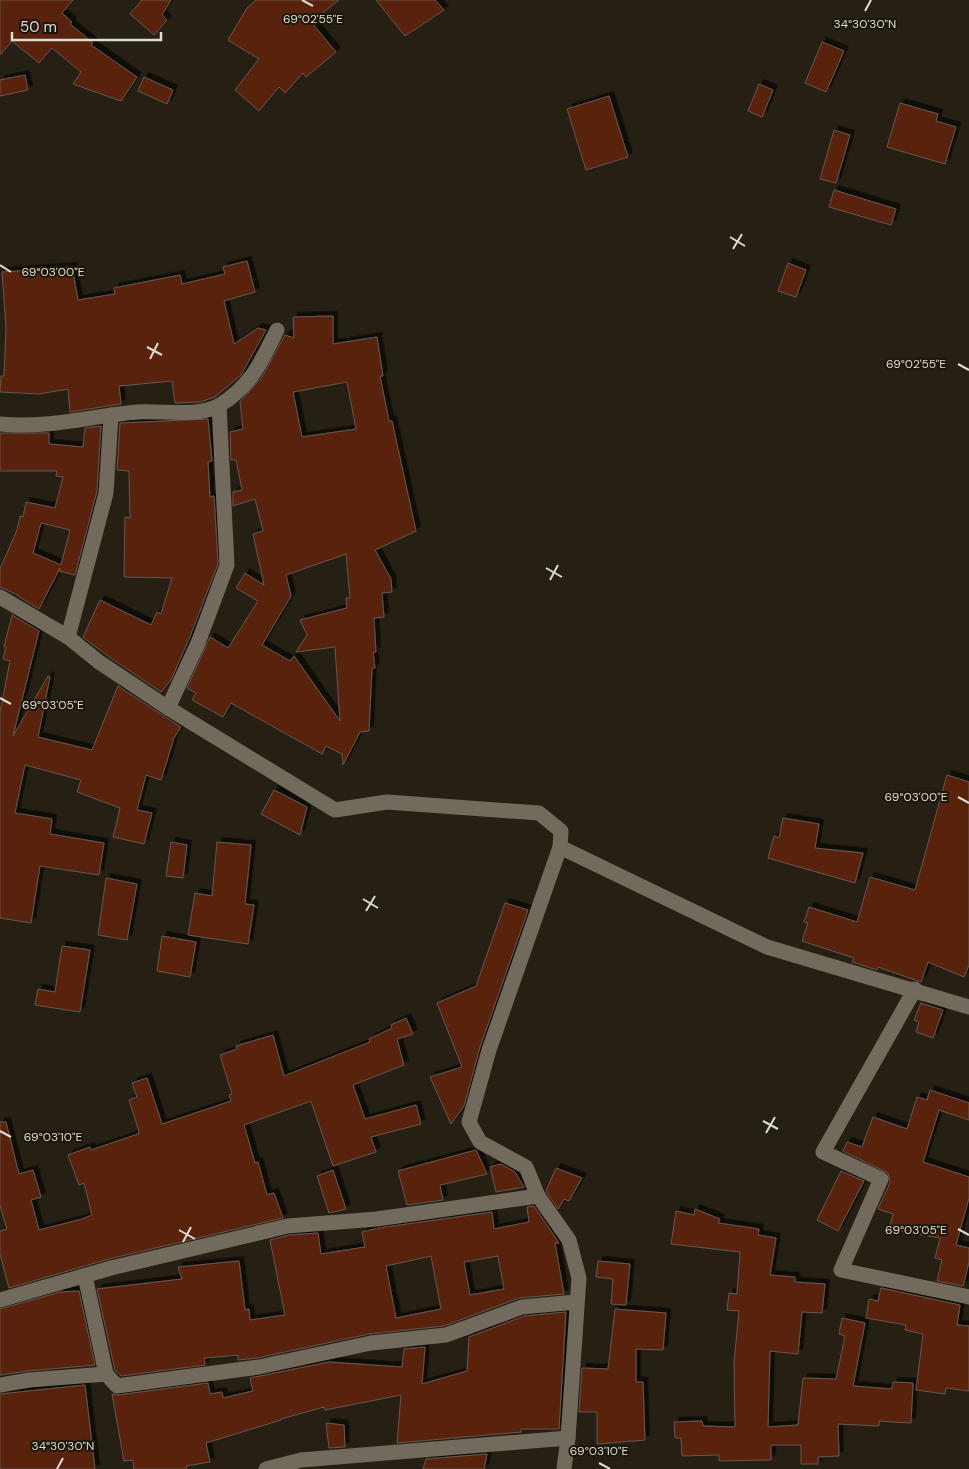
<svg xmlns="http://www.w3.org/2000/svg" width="969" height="1469" font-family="'DM Sans',sans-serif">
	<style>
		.building { fill: #59210c; stroke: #675751; fill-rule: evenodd; filter: url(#shadow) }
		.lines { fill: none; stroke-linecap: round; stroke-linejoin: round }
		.street { stroke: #726b5d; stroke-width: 15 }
		.ticks { fill: none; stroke: #dfdbd3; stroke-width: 2 }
		.ticks-label { font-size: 12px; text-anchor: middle; fill: #dfdbd3; stroke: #1d170b; stroke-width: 4; stroke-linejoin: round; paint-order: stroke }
	</style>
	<defs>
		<filter id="shadow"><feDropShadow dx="4.5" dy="-4.5" stdDeviation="0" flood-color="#0009"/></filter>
	</defs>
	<rect width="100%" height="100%" fill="#262014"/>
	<g class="building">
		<path d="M0,0H73L62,13L72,22L70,24L93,43L91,45L137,77L121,101L73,84L81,72L52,48L39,63L12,41L0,55Z"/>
		<path d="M142,0H171L162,15L167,20L154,35L130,14Z"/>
		<path d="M256,0H339L311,22L336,52L306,77L303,73L285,93L279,87L259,111L235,90L259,59L228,40L247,8Z"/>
		<path d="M376,0H435L444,10L405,36Z"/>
		<path d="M822,42L844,51L826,92L805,83Z"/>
		<path d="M25,75L28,90L0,96V80Z"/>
		<path d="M144,77L173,90L167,104L138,91Z"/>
		<path d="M759,84L773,90L762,117L748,111Z"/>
		<path d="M609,96L628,157L586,170L567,109Z"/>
		<path d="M900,103L938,114L936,121L956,127L945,164L887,147Z"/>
		<path d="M834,130L850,135L836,183L820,179Z"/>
		<path d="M834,190L896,209L891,225L829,207Z"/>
		<path d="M247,261L255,292L224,301L234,344L258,328L266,330L241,375L215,397L200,402L175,403L172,381L119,386L121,404L70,412L68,389L39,394L0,392L1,376H4L6,328L2,272L72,267L78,300L115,294L114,288L180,275L182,284L225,274L223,267Z"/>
		<path d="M788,263L806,270L796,297L778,291Z"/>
		<path d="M333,316V344L377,337L383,376H380L389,421H392L416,531L375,550L391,579L392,592L382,593L384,617L374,618L376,652H373L375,668H372L369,731L360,732L343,765L342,754L326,746L322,754L231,703L223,717L192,700L196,693L187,688L210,637L228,648L258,601L236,588L245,573L264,585L253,534L263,531L255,499L233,506V492L242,490L236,460H231L230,432L243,429L240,402L262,377L285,335L294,338L293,317ZM347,382L356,429L302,437L293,392ZM346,554L350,598H346L347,608L300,620L307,635L296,652L335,647L340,721L294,656L290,661L262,645L291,596L286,575Z"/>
		<path d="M208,419L212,461L208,462L210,497L214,496L218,564L189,639L171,680L161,692L105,654L83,637L100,600L151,625L157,612L161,614L172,578L124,577L125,517L130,518L129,471L117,470L120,423Z"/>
		<path d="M101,426L97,491L75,575L59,571L60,568L39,609L18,596V595L0,587V569L17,530L20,516L23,517L26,502L55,508L63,477L56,476L57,471H0V433H49V444L83,447L85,428ZM41,523L70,530L61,565L33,553Z"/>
		<path d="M12,615L39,631L13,736L48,676L50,677L38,737L92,750L118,686L181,727L174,738L161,780L146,775L137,810L152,813L144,844L113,837L120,808L77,792L81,780L25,765L15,813L52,819L50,834L104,843L99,875L40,866L31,923L0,918V712L10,661L3,659L6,647H4Z"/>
		<path d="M947,775L969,782V965L964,977L928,962L921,982L878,967L877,970L852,962L854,958L802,941L808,923L804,922L809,907L857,922L870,877L915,890Z"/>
		<path d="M274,790L307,807L300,835L261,814Z"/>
		<path d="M783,818L819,824L815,848L863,853L855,883L768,858L774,836L779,838Z"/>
		<path d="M171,842L187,845L183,878L166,876Z"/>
		<path d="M217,842L251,845L245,904L254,905L248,944L188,935L195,893L212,896Z"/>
		<path d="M106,878L137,884L127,940L98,935Z"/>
		<path d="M505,903L528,910L480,1047L464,1106L451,1124L430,1077L462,1067L437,1003L476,986Z"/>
		<path d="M162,936L196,942L190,977L157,971Z"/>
		<path d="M62,946L90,950L80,1012L35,1005L38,989L55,992Z"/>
		<path d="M921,1003L943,1010L933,1038L916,1032L919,1022L914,1020Z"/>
		<path d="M406,1018L413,1034L397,1039L404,1065L353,1085L365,1119L416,1105L421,1124L371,1137L376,1152L333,1166L311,1101L244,1125L255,1163L258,1162L267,1195L274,1193L283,1218L109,1259L9,1288L0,1254V1231L7,1229L0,1206V1122H6L19,1174L33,1170L41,1197L31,1200L39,1230L82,1219L92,1215L84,1183L79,1185L68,1155L90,1147L91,1150L138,1134L139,1131L129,1100L137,1097L132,1083L147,1078L162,1124L231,1101L229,1095L232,1094L220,1055L237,1049L236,1046L273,1035L284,1076L370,1042L369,1039L392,1028L391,1025Z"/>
		<path d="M930,1090L969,1103V1120L939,1110L923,1162L969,1177V1198L956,1245L969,1248V1262L963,1286L937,1281L942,1260L935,1258L940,1238L889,1229L893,1214L878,1209L890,1183L888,1173L843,1151L847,1142L862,1147L873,1117L907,1129L917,1097L927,1100Z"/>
		<path d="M476,1150L487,1174L440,1185L443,1200L407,1205L398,1171Z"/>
		<path d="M501,1164L515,1172L524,1187L496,1192L490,1167Z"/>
		<path d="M556,1168L582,1178L569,1201L564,1199L558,1209L546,1191Z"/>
		<path d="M333,1170L346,1209L329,1213L317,1176Z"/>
		<path d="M841,1171L864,1181L838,1231L817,1220Z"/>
		<path d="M534,1206L559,1243H555L564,1294L519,1298L444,1326L369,1334L257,1358L238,1360V1355L204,1358L205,1365L121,1376L115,1370L97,1289L182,1279L178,1267L239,1261L245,1310L249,1309L250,1320L285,1315L270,1240L289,1235L318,1233L321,1254L365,1247L362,1232L379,1228L492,1212L494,1229L529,1222L527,1207ZM431,1256L441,1309L396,1318L386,1266ZM498,1256L504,1289L470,1295L464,1262Z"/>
		<path d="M695,1209L720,1219L718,1223L759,1229L758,1235L776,1238L770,1275L795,1277V1282L825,1284L822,1313L802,1312L798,1354L770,1351L768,1427L798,1425L803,1378L836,1379L845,1336L839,1334L842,1318L865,1323L853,1386L892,1389L893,1382L913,1383L911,1423L879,1421V1426L838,1424L839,1456L818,1457V1464H801V1445H771V1460L719,1461V1455L682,1456L681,1438H675L674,1422L702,1421L703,1426L735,1427L734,1362L739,1311L727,1310L729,1293L737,1294L740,1252L671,1244L676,1211L694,1215Z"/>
		<path d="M598,1261L630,1264L626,1305L611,1304L613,1279L596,1277Z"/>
		<path d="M881,1288L960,1305L957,1325L969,1326V1391L946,1388L945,1394L916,1390L923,1334L905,1330L906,1325L866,1318L869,1299L878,1301Z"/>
		<path d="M79,1291L95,1365L28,1371L0,1375V1309L60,1292Z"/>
		<path d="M615,1309L666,1313L663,1350L636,1349V1382H643L645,1440L597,1444V1412H579L582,1368L608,1369Z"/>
		<path d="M566,1312L559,1429H521V1432L397,1443L401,1395L325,1410L324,1407L281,1419V1420L206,1443L210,1462L186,1466L187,1469H134L133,1460L124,1461L112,1394L118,1395L208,1383L210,1394L222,1392L223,1398L253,1391L250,1378L329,1362L402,1367L404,1349L425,1347L422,1384L467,1371L469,1337L524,1316Z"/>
		<path d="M85,1385L95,1469H0V1394Z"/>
		<path d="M326,1423L344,1425L345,1447L329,1448Z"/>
		<path d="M487,1454L484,1469H423L426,1459Z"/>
	</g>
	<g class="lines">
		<g class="street">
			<path d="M0,424C46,429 91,416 137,412C161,410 198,418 220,405C252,385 261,362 277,330"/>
			<path d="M0,597L68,637L99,662L168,708L335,810L387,802L539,813L561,831L560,847L489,1050L469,1122L480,1142L526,1167L538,1196L569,1240L579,1278L568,1438L564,1469"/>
			<path d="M68,637L106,493L111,415"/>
			<path d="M168,708L198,643L227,565L219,406"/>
			<path d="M560,847L767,947L969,1007"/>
			<path d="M915,989L823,1152L881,1179L841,1270L969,1297"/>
			<path d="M85,1276L106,1374"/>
			<path d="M0,1300L111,1268L288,1226L377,1219L538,1196"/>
			<path d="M0,1385L29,1380L106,1374L117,1386L259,1367L371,1343L446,1335L522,1307L576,1302"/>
			<path d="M266,1469L301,1460L568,1438"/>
		</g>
	</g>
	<path class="ticks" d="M302,0L313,6M865,11L871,0M730,237L745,246M733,249L742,234M0,265L11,272M147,347L162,355M150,359L158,343M958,364L969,370M546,568L562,577M550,580L558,565M0,698L11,704M958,797L969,803M363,899L378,908M366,911L375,896M763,1121L778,1129M0,1131L11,1137M766,1133L775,1117M958,1229L969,1235M179,1230L195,1239M183,1242L191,1227M599,1463L610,1469M57,1469L63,1458"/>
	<g class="ticks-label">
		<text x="313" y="23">69°02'55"E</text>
		<text x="865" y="28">34°30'30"N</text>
		<text x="53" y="276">69°03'00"E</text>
		<text x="916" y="368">69°02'55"E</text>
		<text x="53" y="709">69°03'05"E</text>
		<text x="916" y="801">69°03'00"E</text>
		<text x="53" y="1141">69°03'10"E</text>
		<text x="916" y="1234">69°03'05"E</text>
		<text x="63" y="1450">34°30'30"N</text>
		<text x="599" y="1455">69°03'10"E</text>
	</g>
	<path d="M12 32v8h149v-8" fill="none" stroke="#dfdbd3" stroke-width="2.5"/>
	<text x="20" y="32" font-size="15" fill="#dfdbd3" stroke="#1d170b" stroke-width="4" paint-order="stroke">50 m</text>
</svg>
